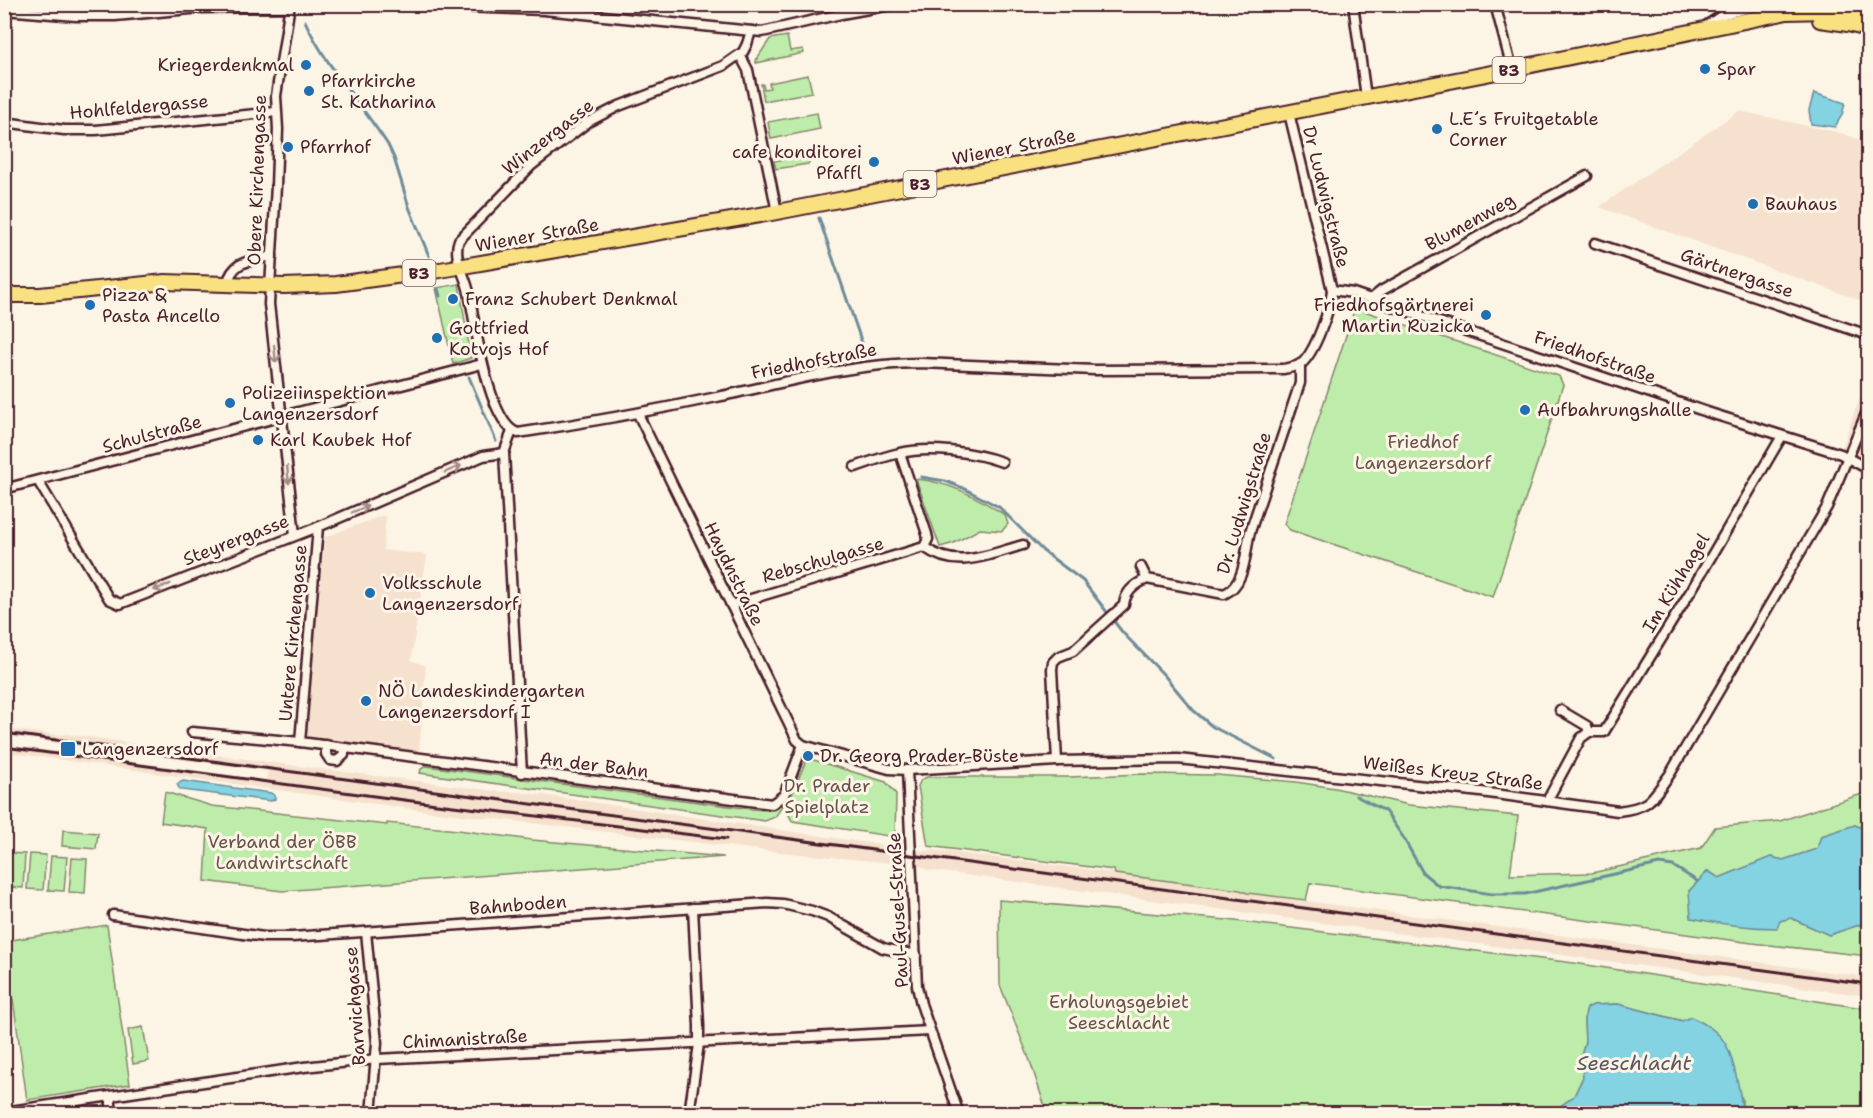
<svg xmlns="http://www.w3.org/2000/svg" width="1873" height="1118" font-family="'Shantell Sans',sans-serif">
	<style>
		.built { fill: #f5e1ce }
		.green { fill: #beedab; stroke: #84866b; stroke-width: 1.5 }
		.water { fill: #84d3e2; stroke: #6d8b99; stroke-width: 1.5 }
		.lines { fill: none; stroke-linecap: round; stroke-linejoin: round }
		.stream { stroke: #6d8b99; stroke-width: 3 }
		.street-casing { stroke: #4a1f2b; stroke-width: 13 }
		.primary-casing { stroke: #4a1f2b; stroke-width: 18 }
		.street { stroke: #fcf5e5; stroke-width: 8 }
		.primary { stroke: #f9e181; stroke-width: 14 }
		.rail { stroke: #4a1f2b; stroke-width: 3 }
		.oneway { stroke: #a38a88 }
		.poi-dot { fill: #1f6fb2; stroke: #fcf5e5; stroke-width: 2 }
		.labels { text-anchor: middle; stroke-width: 6; stroke-linejoin: round; paint-order: stroke }
		.shield { fill: #fcf5e5; stroke: #7f5f63; stroke-width: 1.5 }
		.shield-label { font-size: 16px; font-weight: bold; fill: #4a1f2b }
		.poi-label { font-size: 18px; fill: #4a1f2b; stroke: #fcf5e5; text-anchor: start }
		.street-label { font-size: 18px; fill: #4a1f2b; stroke: #fcf5e5 }
		.park-label { font-size: 18px; fill: #67524b; stroke: #fcf5e5 }
		.water-label { font-size: 20px; font-style: italic; fill: #5b5562; stroke: #fcf5e5 }
	</style>
	<rect width="100%" height="100%" fill="#fcf5e5"/>
	<filter id="ink" filterUnits="userSpaceOnUse"><feTurbulence type="fractalNoise" baseFrequency=".0167" numOctaves="2"/><feDisplacementMap in="SourceGraphic" scale="12" xChannelSelector="R" yChannelSelector="G"/><feConvolveMatrix kernelMatrix="1 2 1 2 8 2 1 2 1" color-interpolation-filters="sRGB"/></filter>
	<g filter="url(#ink)">
		<g class="built">
			<path d="M1739,111L1841,133L1868,143V303L1599,207Z"/>
			<path d="M1868,379V477L1838,461L1854,413Z"/>
			<path d="M381,516L386,517L383,550L427,555L411,660L426,666L419,753L305,736L325,537Z"/>
			<path d="M5,729L60,735L67,734L298,766L496,791L529,793L897,847L904,849L923,851L933,850L1179,881L1240,890L1247,893L1868,977V996L927,870L923,867L903,864L769,851L420,810L5,752V745L266,780L268,771L5,736Z"/>
		</g>
		<g class="green">
			<path d="M787,36L790,51L803,49L804,53L756,63V60L770,39Z"/>
			<path d="M808,75L812,92L764,101L761,84H763L764,89L770,88L769,83Z"/>
			<path d="M817,113L820,129L771,139L768,122Z"/>
			<path d="M813,154L808,164L776,169L774,161Z"/>
			<path d="M459,284L471,358L453,364L436,288Z"/>
			<path d="M1355,308L1559,376L1563,385L1493,597L1290,530L1284,524Z"/>
			<path d="M916,479C950,482 977,497 1005,515L1008,524L1002,531L980,529L954,543L940,547Z"/>
			<path d="M807,758L886,782L896,794L895,837L792,821L786,809Z"/>
			<path d="M426,766L751,809L766,810L784,804L775,817L765,821L420,773L421,769Z"/>
			<path d="M1142,774L1217,775L1296,782L1335,788L1409,805L1518,816L1510,875L1592,873L1701,848L1715,827L1780,821L1868,792V831L1855,825L1821,836L1817,849L1783,860L1771,857L1719,878L1708,871L1689,891L1780,920L1791,918L1829,935L1862,924L1868,925V956L1752,943L1310,883L1306,900L1247,893L1240,890L1115,874L1114,870L928,846L918,786L921,780L927,777H1069Z"/>
			<path d="M165,792L212,806L387,825V823L458,830L532,840L724,857L282,891L205,881L208,829L161,822Z"/>
			<path d="M63,830L98,833L96,849L62,846Z"/>
			<path d="M9,853L25,854L23,888L7,887Z"/>
			<path d="M30,854L46,855L43,890L27,889Z"/>
			<path d="M51,856L67,857L64,891L48,890Z"/>
			<path d="M72,858L87,859L85,893L69,892Z"/>
			<path d="M999,900L1227,920L1574,963L1868,1009V1113H1742V1098L1683,1021L1618,1004L1593,1005L1584,1019L1585,1042L1581,1056L1583,1077L1574,1096L1551,1113H1047L1030,1061L1000,985Z"/>
			<path d="M107,925L130,1084L27,1100L5,941Z"/>
			<path d="M143,1027L149,1061L133,1064L128,1030Z"/>
		</g>
		<g class="water">
			<path d="M1814,93L1845,103L1842,115L1835,127L1811,124L1809,110Z"/>
			<path d="M183,781L271,793L275,796V799L271,801L182,790L179,788L177,784Z"/>
			<path d="M1855,825L1868,831V925L1862,924L1829,935L1791,918L1780,921L1777,928C1748,928 1720,924 1691,918L1689,891L1708,871L1719,878L1771,857L1783,860L1817,849L1821,836Z"/>
			<path d="M1618,1004L1682,1021L1691,1017C1704,1023 1717,1030 1725,1043C1733,1056 1742,1098 1742,1113H1551L1574,1096L1583,1077L1581,1056L1585,1042L1584,1019L1587,1008L1593,1005Z"/>
		</g>
		<g class="lines">
			<g class="stream">
				<path d="M305,21C326,67 361,103 388,145L394,158L409,207L429,256"/>
				<path d="M819,218L864,349"/>
				<path d="M438,289L440,296"/>
				<path d="M469,377L496,441"/>
				<path d="M921,477L945,481L963,488L999,507L1043,551L1083,581L1123,633L1164,675L1193,710L1213,727L1276,759"/>
				<path d="M1356,796L1385,811L1403,837L1423,873L1439,886L1492,894H1525L1659,864L1673,866L1697,881"/>
			</g>
			<defs>
				<g id="street">
					<path d="M290,4L276,96L278,129L276,186L269,304L295,535"/>
					<path d="M374,4L544,10L762,32L841,14L896,4"/>
					<path d="M1353,4L1366,97"/>
					<path d="M1495,4L1512,69"/>
					<path d="M4,10L76,16H115L201,8L289,7"/>
					<path d="M1704,27L1724,14L1765,4"/>
					<path d="M751,31L747,44L743,52L723,66L619,106L588,122L532,165L459,240C452,258 466,275 469,293C475,322 488,424 518,433C585,423 651,411 717,397C784,383 852,363 921,363L1095,370L1283,369C1289,368 1296,367 1301,364C1315,353 1331,307 1332,290L1289,113"/>
					<path d="M740,55L748,70L777,212"/>
					<path d="M4,122L64,130H96L276,112"/>
					<path d="M1595,243L1868,335"/>
					<path d="M227,284C234,259 249,262 272,256"/>
					<path d="M1332,290L1353,293L1710,413L1841,454L1868,469"/>
					<path d="M1371,299L1381,291L1587,176"/>
					<path d="M638,414L797,740L803,745L889,769L907,770L1057,761L1178,759L1481,792L1618,811C1651,807 1651,800 1670,774L1827,507L1868,409"/>
					<path d="M512,431L504,453L522,773"/>
					<path d="M855,467C870,462 885,456 900,453C930,446 974,452 1002,462"/>
					<path d="M38,481L109,599L120,604L318,527L483,456L504,453"/>
					<path d="M4,489L482,364"/>
					<path d="M924,547C957,571 986,555 1023,545"/>
					<path d="M1141,567L1147,579"/>
					<path d="M731,605L924,547L928,539L927,534L900,453"/>
					<path d="M1560,710L1587,726L1589,732"/>
					<path d="M192,732L300,742L772,804L784,795L803,745"/>
					<path d="M300,742L318,527"/>
					<path d="M326,745V754L330,760L337,761L344,755V748"/>
					<path d="M1057,761L1052,669L1053,662L1058,657L1073,651L1124,605C1125,592 1135,584 1147,579L1224,594C1246,585 1245,551 1250,532L1300,383V364"/>
					<path d="M907,770L917,986L921,1004L959,1114"/>
					<path d="M1547,801L1581,738L1589,732H1604L1692,589L1782,436"/>
					<path d="M113,915L264,937H292L767,903L783,904L812,911L828,917L883,948L916,955"/>
					<path d="M366,932L377,1043L371,1114"/>
					<path d="M4,1112L304,1067L377,1059L930,1031"/>
					<path d="M111,1114V1097"/>
					<path d="M689,1114L699,1044V1026L693,908"/>
				</g>
				<g id="primary">
					<path d="M1820,20L1848,24L1868,29"/>
					<path d="M4,295H40L165,282L284,286L336,284L440,270L777,212L1512,69L1787,12L1828,11L1868,17"/>
				</g>
			</defs>
			<use href="#street" class="street-casing"/>
			<use href="#primary" class="primary-casing"/>
			<use href="#street" class="street"/>
			<use href="#primary" class="primary"/>
			<g class="rail">
				<path d="M4,733L1868,984"/>
				<path d="M4,747L412,801L726,839"/>
			</g>
		</g>
		<defs><path id="oneway-shaft" d="M-6 0H5M1.5-3L5.5 0L1.5 3" fill="none" stroke-width="1.6" stroke-linecap="round" stroke-linejoin="round" transform="scale(1.5)"/></defs>
		<g class="oneway">
			<use href="#oneway-shaft" transform="translate(275 354) rotate(84)"/>
			<use href="#oneway-shaft" transform="translate(453 469) rotate(-23)"/>
			<use href="#oneway-shaft" transform="translate(288 475) rotate(84)"/>
			<use href="#oneway-shaft" transform="translate(360 509) rotate(-23)"/>
			<use href="#oneway-shaft" transform="translate(162 587) rotate(159)"/>
		</g>
	</g>
	<g class="poi-dot">
		<circle cx="306" cy="65" r="6"/>
		<circle cx="1705" cy="69" r="6"/>
		<circle cx="309" cy="91" r="6"/>
		<circle cx="1437" cy="129" r="6"/>
		<circle cx="288" cy="147" r="6"/>
		<circle cx="874" cy="162" r="6"/>
		<circle cx="1753" cy="204" r="6"/>
		<circle cx="453" cy="299" r="6"/>
		<circle cx="90" cy="305" r="6"/>
		<circle cx="1486" cy="315" r="6"/>
		<circle cx="437" cy="338" r="6"/>
		<circle cx="230" cy="403" r="6"/>
		<circle cx="1525" cy="410" r="6"/>
		<circle cx="258" cy="440" r="6"/>
		<circle cx="370" cy="593" r="6"/>
		<circle cx="366" cy="701" r="6"/>
		<rect x="60" y="741" width="16" height="16" rx="3"/>
		<circle cx="808" cy="756" r="6"/>
	</g>
	<g class="labels">
		<g class="shield">
			<rect x="1492.5" y="57" width="33" height="26" rx="4.5"/>
			<rect x="903.5" y="171" width="33" height="26" rx="4.5"/>
			<rect x="402.5" y="260" width="33" height="26" rx="4.5"/>
		</g>
		<g class="shield-label">
			<text x="1509" y="76">B3</text>
			<text x="920" y="190">B3</text>
			<text x="419" y="279">B3</text>
		</g>
		<g class="poi-label">
			<text x="294" y="71" text-anchor="end">Kriegerdenkmal</text>
			<text x="1717" y="75">Spar</text>
			<text x="321" y="87">Pfarrkirche<tspan x="321" dy="21">St. Katharina</tspan></text>
			<text x="1449" y="125">L.E´s Fruitgetable<tspan x="1449" dy="21">Corner</tspan></text>
			<text x="300" y="153">Pfarrhof</text>
			<text x="862" y="158" text-anchor="end">cafe konditorei<tspan x="862" dy="21">Pfaffl</tspan></text>
			<text x="1765" y="210">Bauhaus</text>
			<text x="102" y="301">Pizza &amp;<tspan x="102" dy="21">Pasta Ancello</tspan></text>
			<text x="465" y="305">Franz Schubert Denkmal</text>
			<text x="1474" y="311" text-anchor="end">Friedhofsgärtnerei<tspan x="1474" dy="21">Martin Ruzicka</tspan></text>
			<text x="449" y="334">Gottfried<tspan x="449" dy="21">Kotvojs Hof</tspan></text>
			<text x="242" y="399">Polizeiinspektion<tspan x="242" dy="21">Langenzersdorf</tspan></text>
			<text x="1537" y="416">Aufbahrungshalle</text>
			<text x="270" y="446">Karl Kaubek Hof</text>
			<text x="382" y="589">Volksschule<tspan x="382" dy="21">Langenzersdorf</tspan></text>
			<text x="378" y="697">NÖ Landeskindergarten<tspan x="378" dy="21">Langenzersdorf I</tspan></text>
			<text x="82" y="755">Langenzersdorf</text>
			<text x="820" y="762">Dr. Georg Prader-Büste</text>
		</g>
		<g class="street-label">
			<text transform="translate(139 107) rotate(-5)" y="6">Hohlfeldergasse</text>
			<text transform="translate(548 137) rotate(-38)" y="6">Winzergasse</text>
			<text transform="translate(1014 147) rotate(-11)" y="6">Wiener Straße</text>
			<text transform="translate(257 180) rotate(-88)" y="6">Obere Kirchengasse</text>
			<text transform="translate(1326 197) rotate(76)" y="6">Dr Ludwigstraße</text>
			<text transform="translate(1470 222) rotate(-29)" y="6">Blumenweg</text>
			<text transform="translate(537 235) rotate(-10)" y="6">Wiener Straße</text>
			<text transform="translate(1737 273) rotate(19)" y="6">Gärtnergasse</text>
			<text transform="translate(1595 357) rotate(19)" y="6">Friedhofstraße</text>
			<text transform="translate(814 361) rotate(-11)" y="6">Friedhofstraße</text>
			<text transform="translate(152 434) rotate(-15)" y="6">Schulstraße</text>
			<text transform="translate(1244 503) rotate(-73)" y="6">Dr. Ludwigstraße</text>
			<text transform="translate(236 540) rotate(-21)" y="6">Steyrergasse</text>
			<text transform="translate(823 560) rotate(-16)" y="6">Rebschulgasse</text>
			<text transform="translate(734 574) rotate(64)" y="6">Haydnstraße</text>
			<text transform="translate(1676 583) rotate(-59)" y="6">Im Kühhagel</text>
			<text transform="translate(293 633) rotate(-85)" y="6">Untere Kirchengasse</text>
			<text transform="translate(594 765) rotate(7)" y="6">An der Bahn</text>
			<text transform="translate(1453 773) rotate(7)" y="6">Weißes Kreuz Straße</text>
			<text transform="translate(518 905) rotate(-4)" y="6">Bahnboden</text>
			<text transform="translate(898 910) rotate(-93)" y="6">Paul-Gusel-Straße</text>
			<text transform="translate(355 1006) rotate(-94)" y="6">Barwichgasse</text>
			<text transform="translate(465 1039) rotate(-3)" y="6">Chimanistraße</text>
		</g>
		<g class="park-label">
			<text x="1423" y="448">Friedhof<tspan x="1423" dy="21">Langenzersdorf</tspan></text>
			<text x="827" y="792">Dr. Prader<tspan x="827" dy="21">Spielplatz</tspan></text>
			<text x="282" y="848">Verband der ÖBB<tspan x="282" dy="21">Landwirtschaft</tspan></text>
			<text x="1119" y="1008">Erholungsgebiet<tspan x="1119" dy="21">Seeschlacht</tspan></text>
		</g>
		<g class="water-label">
			<text x="1634" y="1070">Seeschlacht</text>
		</g>
	</g>
	<rect width="1873" height="1118" fill="none" stroke="#fcf5e5" stroke-width="24"/>
	<rect x="12" y="12" width="1849" height="1094" fill="none" stroke="#4a1f2b" stroke-width="2" filter="url(#ink)"/>
</svg>
